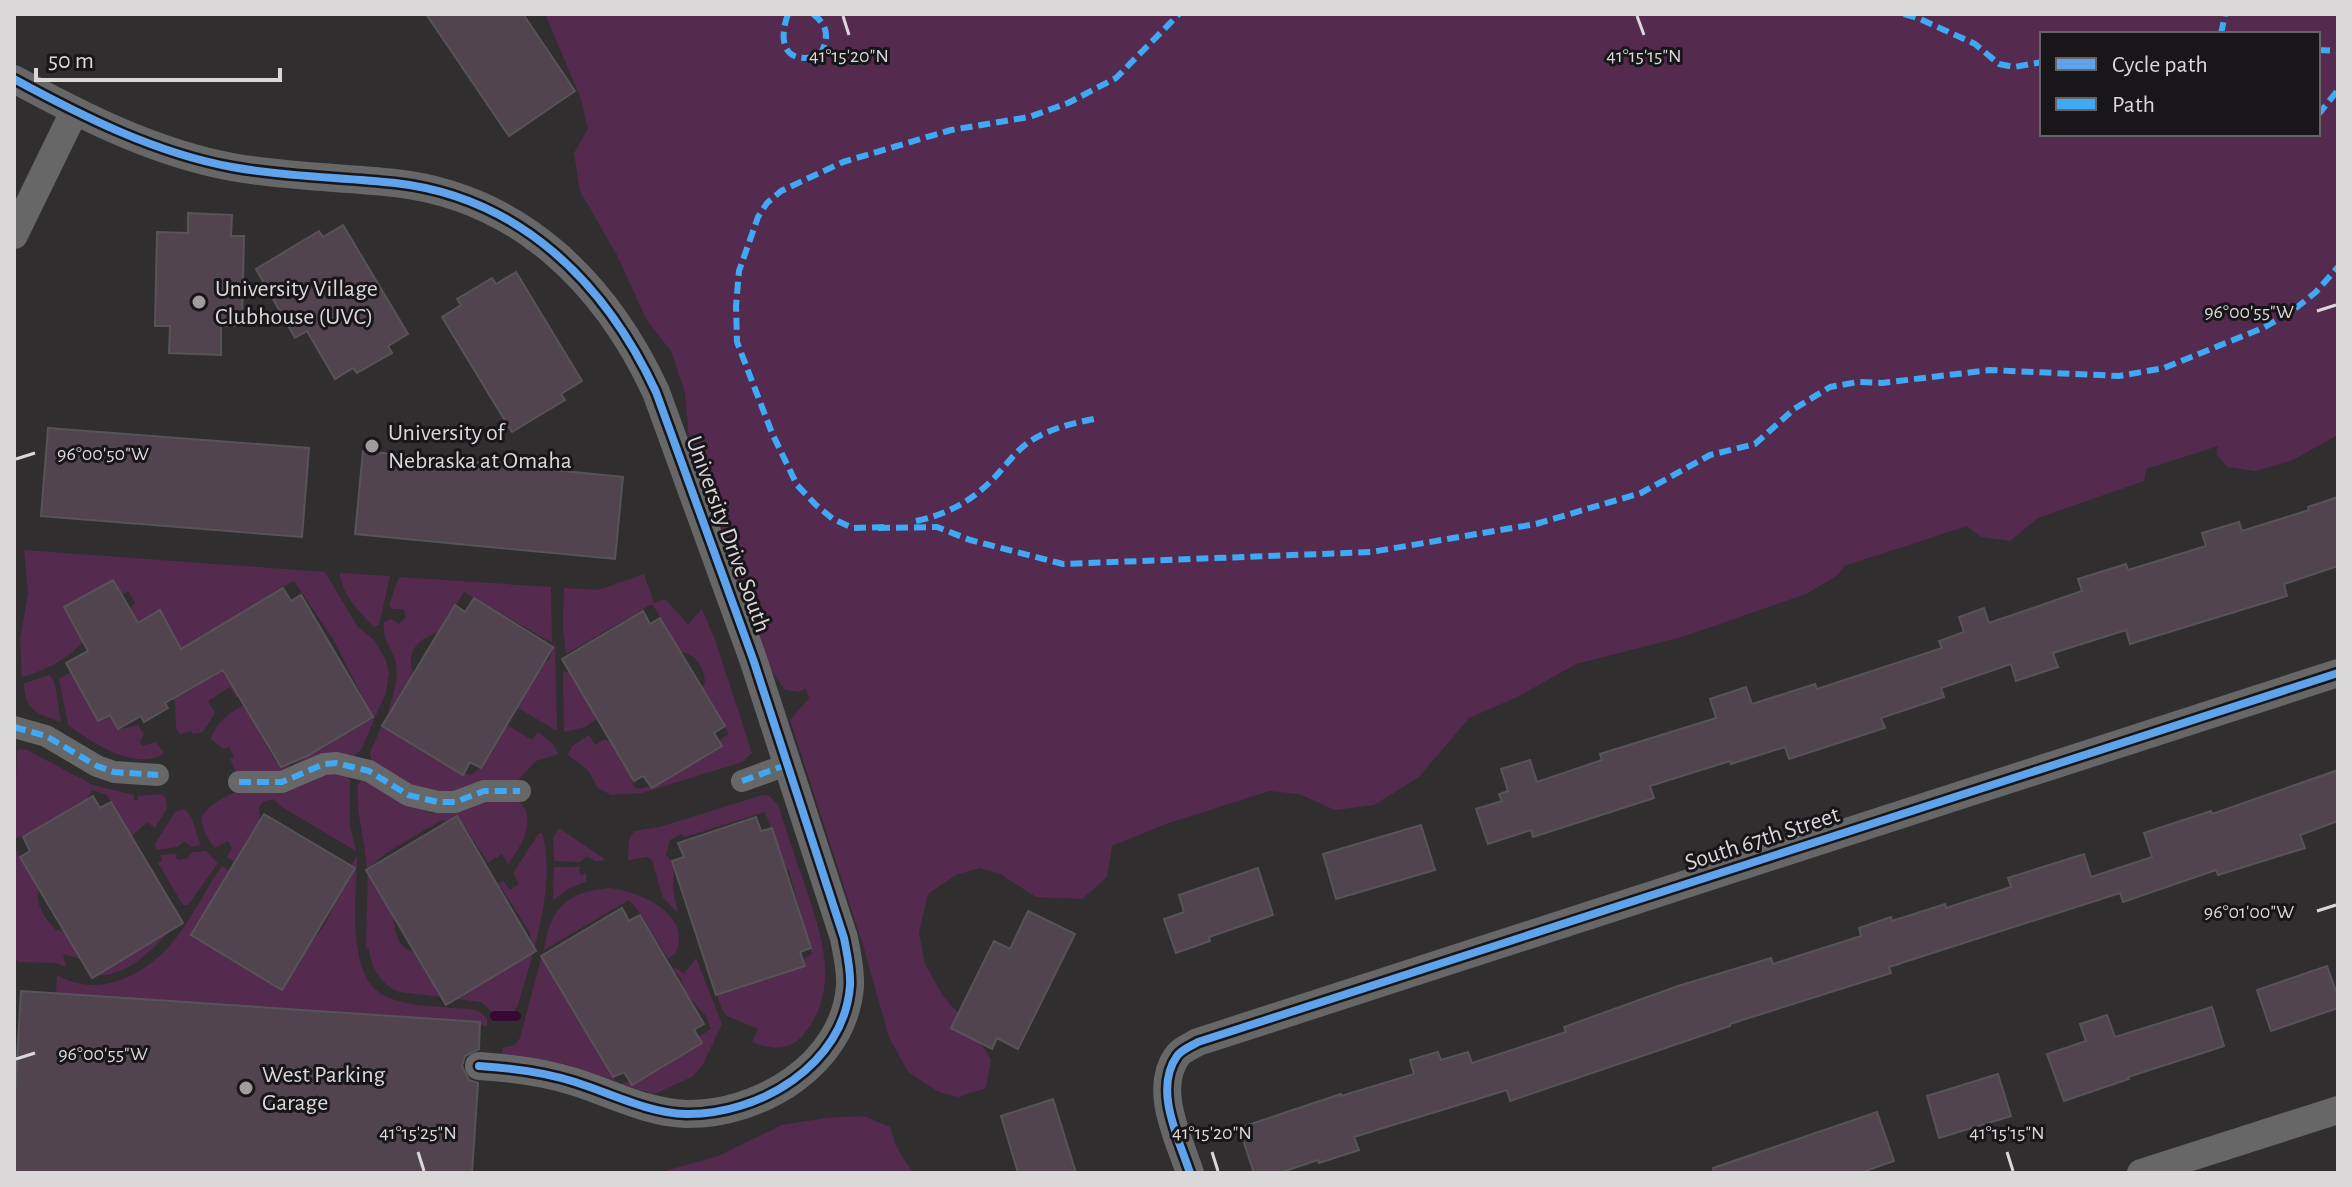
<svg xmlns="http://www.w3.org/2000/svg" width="2352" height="1187" font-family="'Alegreya Sans',sans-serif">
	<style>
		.green { fill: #542b4f; fill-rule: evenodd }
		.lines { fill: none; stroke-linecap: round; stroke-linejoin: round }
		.stream { stroke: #350931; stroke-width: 10 }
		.building { fill: #51444f; stroke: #565456; stroke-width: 2 }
		.pedestrian { stroke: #676767; stroke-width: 22 }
		.minor { stroke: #676767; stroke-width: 28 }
		.quiet { stroke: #3fa9f5; stroke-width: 6; stroke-dasharray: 12 6; stroke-linecap: butt }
		.cycleway-casing { stroke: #181618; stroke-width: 13 }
		.cycleway { stroke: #60a3ed; stroke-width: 8 }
		.ticks { fill: none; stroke: #dbd8da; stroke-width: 3 }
		.poi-dot { fill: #a09c9e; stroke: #181618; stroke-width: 3 }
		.labels { text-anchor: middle; stroke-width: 6; stroke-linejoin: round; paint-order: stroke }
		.poi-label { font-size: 24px; fill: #dbd8da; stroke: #181618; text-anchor: start }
		.street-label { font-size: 24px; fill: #dbd8da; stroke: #181618 }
		.ticks-label { font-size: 20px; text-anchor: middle; fill: #dbd8da; stroke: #181618; stroke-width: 6; stroke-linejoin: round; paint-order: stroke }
	</style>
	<rect width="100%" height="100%" fill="#312e30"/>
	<g class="green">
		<path d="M545,14H2338V435L2291,461L2255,471L2227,467L2217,455L2218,446L2146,469L2144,481L2038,518L2010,541L1981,537L1967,526L1844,566L1838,575L1806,594L1682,637L1576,664L1519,696L1469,718L1419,777L1374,805L1335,810L1299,794L1269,791L1163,825L1112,846L1107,877L1082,899L1036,897L1000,874L980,868L956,875L928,894L919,933L925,964L943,996L972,1029L991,1060L986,1088L958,1097L939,1092L908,1072L889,1037L863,945L790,720L809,698L806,688L799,692L785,690L766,663L743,588L712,535L691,461L685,392L671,351L646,319L618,257L580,191L574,153L588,129L581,99ZM2042,34H2318V134H2042Z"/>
		<path d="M24,550L325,572L357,626L374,640L386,660L389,674L386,692L361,750L352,758L290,771L236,772L230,759L234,757L229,747L224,749L211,739C217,720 231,712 248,703L256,716L252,719L276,763L291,766L363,723L371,713L333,639L294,581L284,586L211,650L233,688L238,686L243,695L236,697L230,687L208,701L215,713L203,732L193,734L191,731L180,734L176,728L175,701L171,699L192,669L160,611L137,623L129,608L135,604L129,591L121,595C91,635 73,663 22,677L20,639L28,594Z"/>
		<path d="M340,573L390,576L379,625L374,627C359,611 342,596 340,573Z"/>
		<path d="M644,574L654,603L665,599L688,624L702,609L715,640L752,753L742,762L642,793L611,795L598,788L588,770L568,755L572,746L589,735L595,745L605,739L611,742L631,776L633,786L639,789L651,786L729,734L702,687L705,684C705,669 696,653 680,652L653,605H650L566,654L563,626L564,588L598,590Z"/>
		<path d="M399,577L551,587L552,643L464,592L439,632C419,638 404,652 414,674L391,712H388C393,696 400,677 395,659C390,645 382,639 384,622L391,619L399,624L406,617L403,609H392L389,605Z"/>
		<path d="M555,641L557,731L513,705L522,698L545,662L549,660Z"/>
		<path d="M71,672L98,721L110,715L121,729L138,725L144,734L140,741L142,746L156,742L164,753C137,773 90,741 68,725L59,679Z"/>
		<path d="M563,672H569L593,711L601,716L585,727L564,732Z"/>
		<path d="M50,675L55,684L61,722C37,713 25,712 24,683Z"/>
		<path d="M511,714L507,725L532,740L538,732L554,745L558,754L536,761L518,780L461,793L421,791L372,764L370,753L383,723L395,728L393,733L462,775L464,773L470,775L481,768Z"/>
		<path d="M25,749L93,785L134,795V800H138V796L161,794L166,798L167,808L155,828L147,822L131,837L107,795L92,790L87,799L29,833L14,839L17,750Z"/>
		<path d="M321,772H346L350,781V826L356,851L282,807L273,799L263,802L259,807L260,820L239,865L227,857L232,848L228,841L214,848L204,831L201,818C220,785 287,780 321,772Z"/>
		<path d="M366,777L431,813C451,815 514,781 526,811C532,830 519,849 508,864L502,854L488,863L466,829H464L455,818L446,822L442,820L389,851L370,866L377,881L374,884C380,893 386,902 391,912C397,925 392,947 415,952L438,991L531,942L530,933L501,887L497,884L503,881L510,890L519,884L514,874L515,870L539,833H542C557,884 532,957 518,1005L513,1013H494L481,1002L400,992C382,986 370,967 369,948L366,947C366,916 370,883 365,852C362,828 356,809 358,784Z"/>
		<path d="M762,795L769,796L778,805C787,833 796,860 806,888C822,937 841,990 803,1035C790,1051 770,1050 752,1042L758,1029L725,1015L713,987L725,985L728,991L804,966L803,959L812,954L789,871L785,866L765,812L685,837L681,834L670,840L666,855C677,866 673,872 673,886C673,895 677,905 678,913L663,898L652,860L647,857L628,860L629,840L634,831L660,827Z"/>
		<path d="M184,809C195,817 195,833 201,845L192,847L184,842L177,847L156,850L155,844L175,812Z"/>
		<path d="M559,828L606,860L595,861L587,856L580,862L554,861L553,838Z"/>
		<path d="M14,847L39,888C34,904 45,918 56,930L65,931L81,959L63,954L66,967L56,963L18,962L14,956Z"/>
		<path d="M206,851L218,863L188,905H183L158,863L162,860L160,855L177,854L176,858L179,860L188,858L192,852Z"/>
		<path d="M357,856C357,893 346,971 380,993C400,1006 430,1006 453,1008C466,1009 479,1007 487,1019V1026L480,1025L479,1022L56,993L57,975C101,1001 152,972 179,934C195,913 206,888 222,866L234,874L222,883L199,921L313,938C330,928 342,877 357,856Z"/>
		<path d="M554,867H580L579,872L581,875L586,873V882L570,888L553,900Z"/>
		<path d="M609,888C639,891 693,914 676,953L668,959L641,914L629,900L544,950C550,908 567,892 609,888Z"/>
		<path d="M170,931C147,953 131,975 94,976Z"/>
		<path d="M543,951L552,967L549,970L616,1082L565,1064L502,1055L503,1048L515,1045L520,1038Z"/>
		<path d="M696,958L722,1024L702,1066L692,1077L654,1094L621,1084L629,1081L632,1085L701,1043L698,1037L711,1029C709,1025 708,1020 706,1016C697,1005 683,994 681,978L673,969L676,968L684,974Z"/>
		<path d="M864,1116L890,1127L897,1148L913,1173H658L718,1156L782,1125L826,1118Z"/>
	</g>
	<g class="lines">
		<path class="stream" d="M495,1016H516"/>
	</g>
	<g class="building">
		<path d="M426,14H523L575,91L509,136Z"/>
		<path d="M188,213L232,215L231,236H244L242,326H221V355L169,353L170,326H155L157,232L188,233Z"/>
		<path d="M343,225L408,334L388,346L392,353L357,373L353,368L335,379L307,331L295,338L256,269L319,231L323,237Z"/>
		<path d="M516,272L582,381L561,394L565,400L512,432L442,317L461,305L457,299L492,278L496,284Z"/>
		<path d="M48,428L309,448L302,537L41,516Z"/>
		<path d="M363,451L623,477L615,559L355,534Z"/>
		<path d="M2338,497V566L2284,584L2287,596L2130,644L2126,630L2053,653L2058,667L2016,681L2011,664L1941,688L1944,697L1881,718L1885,728L1789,759L1785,747L1731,764L1730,761L1650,786L1654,798L1533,837L1531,830L1488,844L1476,809L1502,801L1499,794L1508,791L1501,769L1530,760L1537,782L1602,760L1600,754L1716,718L1710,699L1746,687L1752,704L1815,684L1817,689L1942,648L1939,641L1964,632L1959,617L1984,608L1989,623L2082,591L2078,579L2126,564L2128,570L2206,546L2202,533L2239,522L2242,531L2309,510L2308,507Z"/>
		<path d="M113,580L138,623L160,610L181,649L283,588L291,601L301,595L373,717L307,756L281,767L223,670L165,703L168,708L144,722L141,716L118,729L110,715L98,721L66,663L88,651L64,607Z"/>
		<path d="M474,598L553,647L481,768L470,762L463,775L382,726L455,605L465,612Z"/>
		<path d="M643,611L650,624L660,618L725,726L714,733L722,746L652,788L643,776L634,781L562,659Z"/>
		<path d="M2338,770V821L2300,835L2305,848L2218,875L2216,870L2123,902L2120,893L1889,967L1891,973L1730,1024V1026L1510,1101L1507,1090L1354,1137L1359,1150L1319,1163L1318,1160L1279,1173H1254L1239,1128L1341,1094V1096L1414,1074L1410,1060L1438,1052L1441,1060L1468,1052L1472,1063L1566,1032L1564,1027L1678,986L1771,958L1773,964L1861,936L1859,928L1891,917L1892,921L1945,904L1946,908L2011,887L2008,878L2084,854L2091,877L2152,857L2144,833L2211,811L2212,814Z"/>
		<path d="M93,796L100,808L111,802L183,923L92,978L20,857L30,851L23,837Z"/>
		<path d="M264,814L355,868L282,990L191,935Z"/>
		<path d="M457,816L536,951L446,1005L366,870Z"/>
		<path d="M756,817L761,831L772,828L811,948L800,952L805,966L716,995L672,861L684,857L678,843Z"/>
		<path d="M1421,825L1435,870L1336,899L1323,854Z"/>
		<path d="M1258,868L1273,915L1209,937L1210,941L1176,953L1164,919L1184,912L1179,895Z"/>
		<path d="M622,908L629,921L640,915L704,1024L694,1030L702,1043L632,1085L624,1072L613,1077L541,956Z"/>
		<path d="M1028,911L1075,934L1018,1049L997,1038L992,1049L951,1028L994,941L1010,949Z"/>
		<path d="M2327,966L2338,997V1008L2271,1031L2257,990Z"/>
		<path d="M21,991L480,1022L479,1049L465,1056L462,1066L469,1080L478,1083L472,1173H14V1111Z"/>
		<path d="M2212,1007L2224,1046L2128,1077L2129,1079L2064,1101L2047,1054L2086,1041L2080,1024L2107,1015L2115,1037Z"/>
		<path d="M1998,1074L2011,1116L1939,1138L1927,1096Z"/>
		<path d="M1053,1099L1076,1173H1018L1001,1116Z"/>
		<path d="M1877,1112L1894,1161L1860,1173H1714L1713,1168Z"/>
	</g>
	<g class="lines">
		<g class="pedestrian">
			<path d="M14,727L46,736L97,766L114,772L158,775"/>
			<path d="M742,781L789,764"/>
			<path d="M239,782H282L324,764L336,763L369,771L408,795L438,802H455L484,791H520"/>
		</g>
		<g class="minor">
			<path d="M14,79C82,116 155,153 232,167C286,177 341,177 395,183C519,197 605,282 656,392L753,659L844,938C847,954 851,970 850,986C844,1065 759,1115 686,1114C648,1113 610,1093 575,1082C544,1072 511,1068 479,1066"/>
			<path d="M14,235L74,112"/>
			<path d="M1190,1173C1179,1139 1153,1090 1177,1056C1181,1050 1191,1046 1198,1042L2338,673"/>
			<path d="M2141,1173L2338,1110"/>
		</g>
		<g class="quiet">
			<path d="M788,14C777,44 786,66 820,55C829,39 829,26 813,14"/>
			<path d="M1904,14L1918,18L1975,44L1999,64L2014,67L2042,62"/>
			<path d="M2221,34L2225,14"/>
			<path d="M2318,50L2338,51"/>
			<path d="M2318,115L2338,90"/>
			<path d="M2262,134H2292"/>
			<path d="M916,521C948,514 972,501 995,477C1006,465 1016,451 1029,442C1050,428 1074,423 1099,418"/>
			<path d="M884,527L853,528L833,519L816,505L797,485L772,433L737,342L736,306L739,271L758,217L767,203L781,191L843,162L951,130L1029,117L1068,103L1116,78L1179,14"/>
			<path d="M878,528L937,527L970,540L1063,564L1371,552L1536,524L1641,493L1710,455L1755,444L1794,409L1830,387L1858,382L1882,383L1990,370L2119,376L2164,368L2263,328L2291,312L2316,292L2338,267"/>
			<path d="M14,727L46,736L97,766L114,772L158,775"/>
			<path d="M742,781L789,764"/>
			<path d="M239,782H282L324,764L336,763L369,771L408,795L438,802H455L484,791H520"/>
		</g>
		<defs>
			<g id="cycleway">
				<path d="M14,79C82,116 155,153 232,167C286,177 341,177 395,183C519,197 605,282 656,392L753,659L844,938C847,954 851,970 850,986C844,1065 759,1115 686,1114C648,1113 610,1093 575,1082C544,1072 511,1068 479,1066"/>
				<path d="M1190,1173C1179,1139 1153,1090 1177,1056C1181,1050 1191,1046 1198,1042L2338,673"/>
			</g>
		</defs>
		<use href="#cycleway" class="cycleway-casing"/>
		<use href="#cycleway" class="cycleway"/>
	</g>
	<path class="ticks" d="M843,16L849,35M1637,16L1644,35M2317,311L2336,305M16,459L35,453M2317,911L2336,905M16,1059L35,1053M418,1152L424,1171M1212,1152L1218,1171M2007,1152L2013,1171"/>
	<g class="poi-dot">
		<circle cx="199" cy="302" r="8"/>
		<circle cx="372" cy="446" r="8"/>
		<circle cx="246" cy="1088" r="8"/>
	</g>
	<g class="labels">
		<g class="poi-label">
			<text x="215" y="296">University Village<tspan x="215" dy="28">Clubhouse (UVC)</tspan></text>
			<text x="388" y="440">University of<tspan x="388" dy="28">Nebraska at Omaha</tspan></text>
			<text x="262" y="1082">West Parking<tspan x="262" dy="28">Garage</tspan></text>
		</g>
		<g class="street-label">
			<text transform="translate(729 534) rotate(70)" y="8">University Drive South</text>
			<text transform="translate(1762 838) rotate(-18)" y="8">South 67th Street</text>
		</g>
	</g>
	<g class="ticks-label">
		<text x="849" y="62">41°15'20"N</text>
		<text x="1644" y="62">41°15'15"N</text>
		<text x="2249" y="318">96°00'55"W</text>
		<text x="103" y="460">96°00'50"W</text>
		<text x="2249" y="918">96°01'00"W</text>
		<text x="103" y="1060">96°00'55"W</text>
		<text x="418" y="1139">41°15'25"N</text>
		<text x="1212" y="1139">41°15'20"N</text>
		<text x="2007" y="1139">41°15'15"N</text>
	</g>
	<rect width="2352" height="1187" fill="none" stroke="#dbd8da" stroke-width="32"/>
	<rect x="2040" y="32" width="280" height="104" fill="#181618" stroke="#666466" stroke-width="2"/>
	<rect x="2056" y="58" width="40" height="12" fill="#60a3ed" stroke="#666466" stroke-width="2"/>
	<text x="2112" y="72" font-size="24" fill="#dbd8da">Cycle path</text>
	<rect x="2056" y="98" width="40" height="12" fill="#3fa9f5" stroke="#666466" stroke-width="2"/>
	<text x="2112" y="112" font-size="24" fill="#dbd8da">Path</text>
	<path d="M36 68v12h244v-12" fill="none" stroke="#dbd8da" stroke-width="4"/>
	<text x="48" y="68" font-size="24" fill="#dbd8da" stroke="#181618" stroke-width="6" paint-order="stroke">50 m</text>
</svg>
